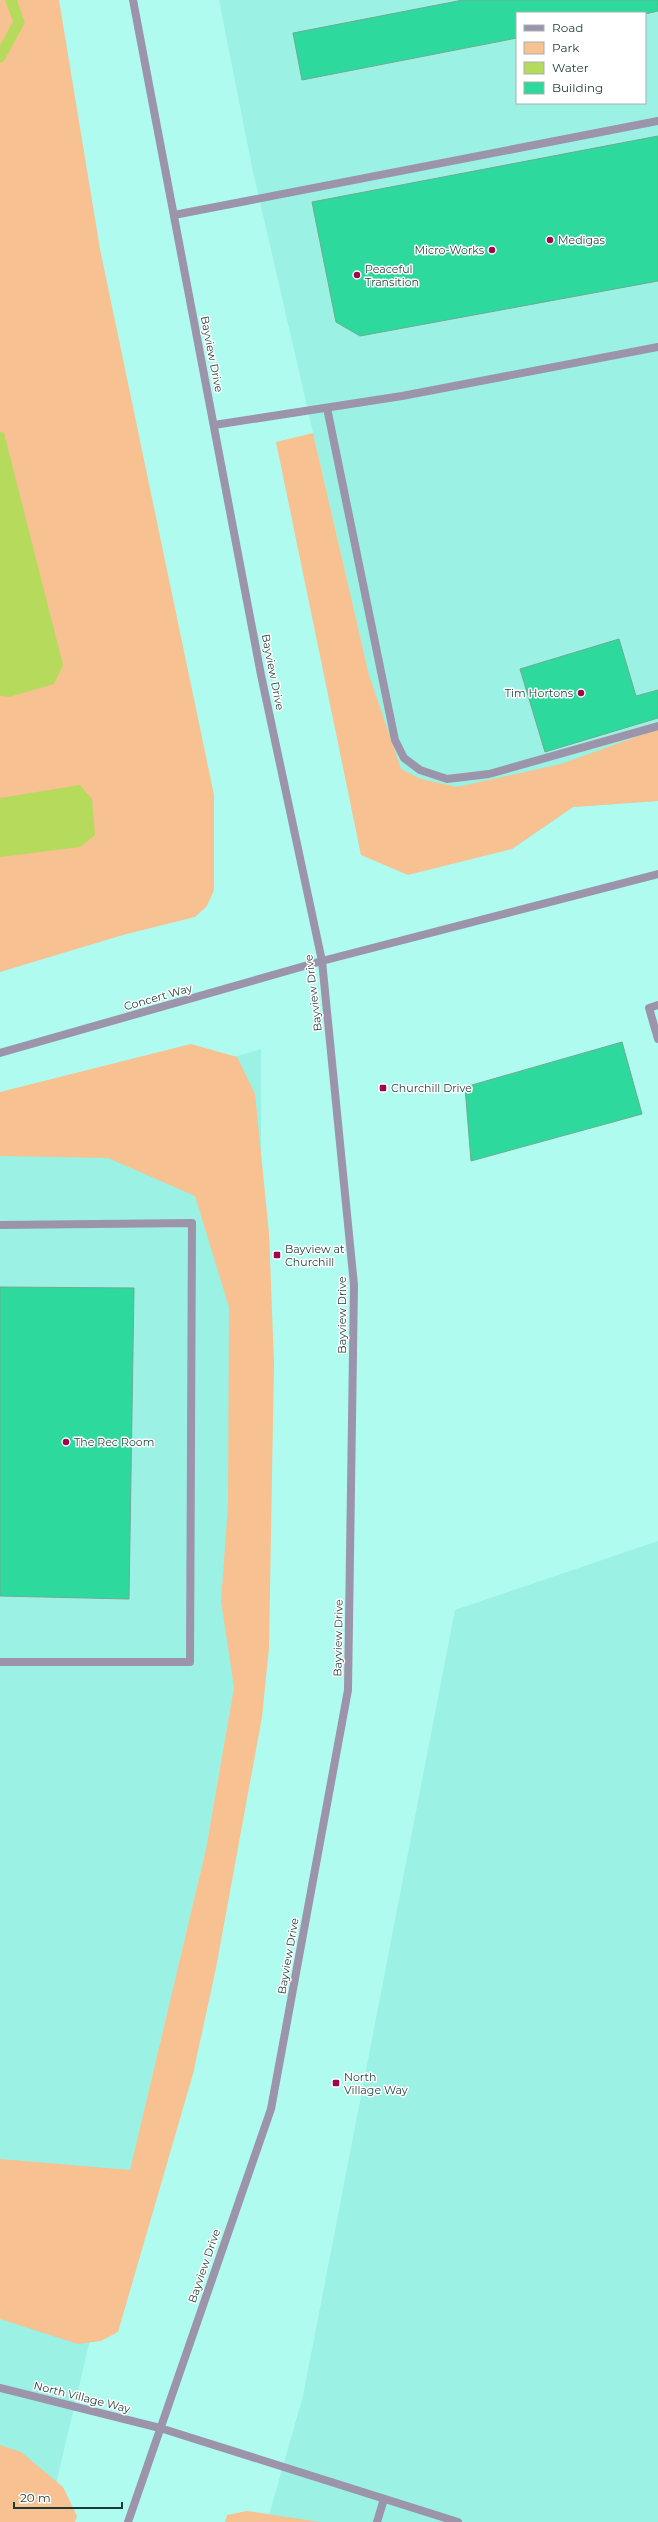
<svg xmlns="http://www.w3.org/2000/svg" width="658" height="2522" font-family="Montserrat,sans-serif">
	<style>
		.built { fill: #9bf1e3; fill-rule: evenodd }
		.green { fill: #f7c191 }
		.water { fill: #b6da5b }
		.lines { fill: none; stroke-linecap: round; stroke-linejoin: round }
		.stream { stroke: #b6da5b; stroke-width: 11 }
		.building { fill: #2dd99c; stroke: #6fab8f }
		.service { stroke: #9c94aa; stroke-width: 8 }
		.minor { stroke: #9c94aa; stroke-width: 8 }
		.tertiary { stroke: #9c94aa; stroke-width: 8 }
		.poi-dot { fill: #9f074d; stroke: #fff; stroke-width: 1.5 }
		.labels { text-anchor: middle; stroke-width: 3; stroke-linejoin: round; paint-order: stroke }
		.poi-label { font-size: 11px; fill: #1c3b36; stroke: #fff; text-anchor: start }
		.street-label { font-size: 11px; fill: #1c3b36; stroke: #fff }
	</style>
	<rect width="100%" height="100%" fill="#b0fbef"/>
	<g class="built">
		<path d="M219,0H658V801L573,807L512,849L411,858L252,167ZM517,13H645V103H517Z"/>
		<path d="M261,1049V1376L234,1687L206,1849L47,2522H0V1129Z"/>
		<path d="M658,1541V2522H267L303,2396L455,1610Z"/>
	</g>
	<g class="green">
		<path d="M0,0H59L100,249L214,795V890L207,906L195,917L123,935L0,972Z"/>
		<path d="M313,433L369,675L401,769L421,779L457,787L561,764L658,729V801L573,807L512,849L408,875L361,855L276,442Z"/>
		<path d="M191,1044L237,1057L255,1094L269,1233L274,1363L269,1648L262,1717L216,1968L193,2074L118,2332L101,2341L78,2344L0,2319V2159L130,2170L206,1849L234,1687L221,1601L228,1506L229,1307L195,1196L108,1158L0,1156V1092Z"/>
		<path d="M0,2445L21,2452L63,2487L77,2516L75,2522H0Z"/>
		<path d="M247,2511L320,2522H225L227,2515Z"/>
	</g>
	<g class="water">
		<path d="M0,432L4,433L63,665L54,684L9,697L0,696Z"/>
		<path d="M80,785L92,799L95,835L80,847L0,857V798Z"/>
	</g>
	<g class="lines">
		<path class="stream" d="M0,57L19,22L11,0"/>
	</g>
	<g class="building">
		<path d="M463,0H658V11L645,14L517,13V38L302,80L293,33Z"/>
		<path d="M658,136V281L360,336L336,322L312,202Z"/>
		<path d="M619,639L636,696L658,690V718L545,752L520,669Z"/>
		<path d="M622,1042L642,1114L471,1161L465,1087Z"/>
		<path d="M0,1287L134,1288L129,1599L0,1596Z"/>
	</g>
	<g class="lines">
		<g class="service">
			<path d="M174,215L658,121"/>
			<path d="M327,408L395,740L404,758L420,770L447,779L489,774L658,726"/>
			<path d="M214,425L402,396L658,347"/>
			<path d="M658,1005L649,1008L658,1039"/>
			<path d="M0,1225L192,1223L190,1662H0"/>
			<path d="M0,2388L160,2428L458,2522"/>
			<path d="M377,2522L384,2499"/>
		</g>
		<path class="minor" d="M0,1053L322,961L658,874"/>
		<path class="tertiary" d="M128,2522L271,2109L348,1690L354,1285L322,961L261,675L133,0"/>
	</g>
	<g class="poi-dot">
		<circle cx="550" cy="240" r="4"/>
		<circle cx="492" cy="250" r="4"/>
		<circle cx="357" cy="275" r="4"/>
		<circle cx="581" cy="693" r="4"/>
		<rect x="379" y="1084" width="8" height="8" rx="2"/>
		<rect x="273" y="1251" width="8" height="8" rx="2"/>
		<circle cx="66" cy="1442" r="4"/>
		<rect x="332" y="2079" width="8" height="8" rx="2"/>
	</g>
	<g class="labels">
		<g class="poi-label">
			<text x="558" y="244">Medigas</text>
			<text x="484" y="254" text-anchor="end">Micro-Works</text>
			<text x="365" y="273">Peaceful<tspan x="365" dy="13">Transition</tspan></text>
			<text x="573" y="697" text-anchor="end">Tim Hortons</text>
			<text x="391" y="1092">Churchill Drive</text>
			<text x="285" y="1253">Bayview at<tspan x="285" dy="13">Churchill</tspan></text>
			<text x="74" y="1446">The Rec Room</text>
			<text x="344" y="2081">North<tspan x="344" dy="13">Village Way</tspan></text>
		</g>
		<g class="street-label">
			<text transform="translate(212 354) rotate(79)" y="4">Bayview Drive</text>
			<text transform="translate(273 672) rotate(79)" y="4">Bayview Drive</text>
			<text transform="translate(313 993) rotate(-97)" y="4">Bayview Drive</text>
			<text transform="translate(158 997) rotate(-16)" y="4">Concert Way</text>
			<text transform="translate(342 1315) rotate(-90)" y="4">Bayview Drive</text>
			<text transform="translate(338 1638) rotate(-89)" y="4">Bayview Drive</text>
			<text transform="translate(288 1956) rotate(-80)" y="4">Bayview Drive</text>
			<text transform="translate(204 2266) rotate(-71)" y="4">Bayview Drive</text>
			<text transform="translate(82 2397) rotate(14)" y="4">North Village Way</text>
		</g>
	</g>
	<rect x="516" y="12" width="130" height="92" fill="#ffffff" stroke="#a4b1af"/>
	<rect x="524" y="25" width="20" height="6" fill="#9c94aa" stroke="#a4b1af"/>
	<text x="552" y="32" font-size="12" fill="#1c3b36">Road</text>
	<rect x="524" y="42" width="20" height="12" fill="#f7c191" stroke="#a4b1af"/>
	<text x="552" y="52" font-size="12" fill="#1c3b36">Park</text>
	<rect x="524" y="62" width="20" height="12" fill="#b6da5b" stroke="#a4b1af"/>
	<text x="552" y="72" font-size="12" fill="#1c3b36">Water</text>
	<rect x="524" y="82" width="20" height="12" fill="#2dd99c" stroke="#a4b1af"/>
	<text x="552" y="92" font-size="12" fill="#1c3b36">Building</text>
	<path d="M14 2502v6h108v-6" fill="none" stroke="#1c3b36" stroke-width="2"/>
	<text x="20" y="2502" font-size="12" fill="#1c3b36" stroke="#ffffff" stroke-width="3" paint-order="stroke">20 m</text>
</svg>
